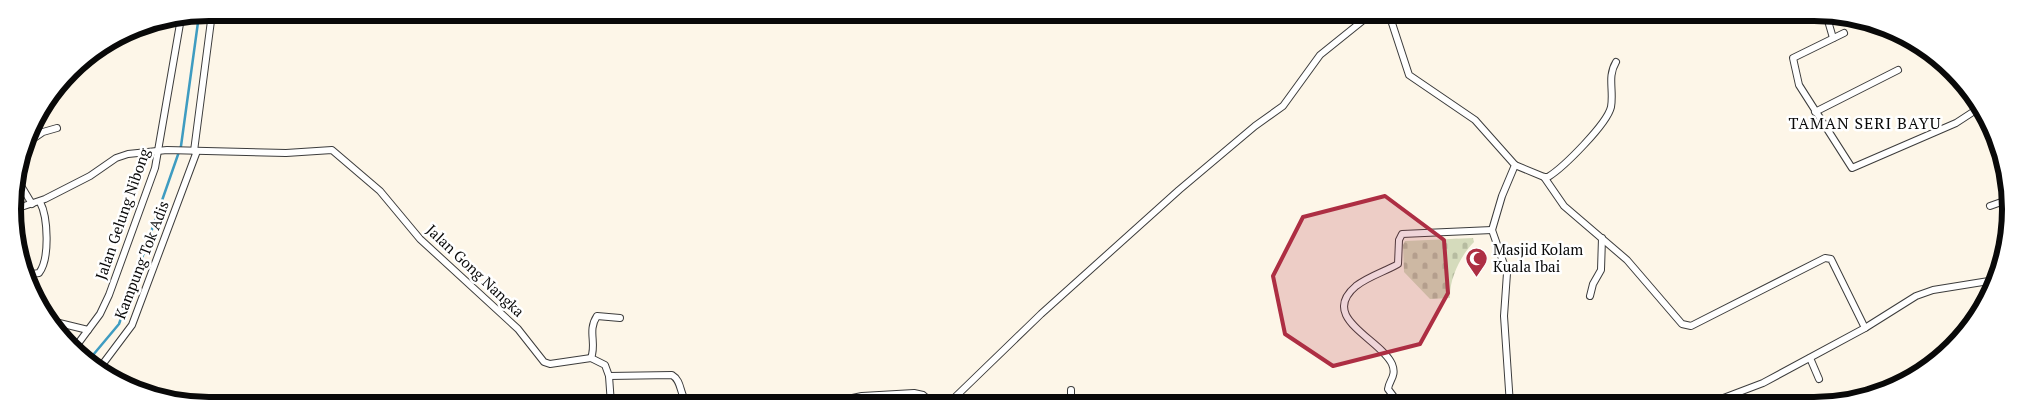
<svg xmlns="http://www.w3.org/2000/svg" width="2023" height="418" font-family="'PT Serif',serif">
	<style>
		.cemetery { fill: url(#cemetery-stones) }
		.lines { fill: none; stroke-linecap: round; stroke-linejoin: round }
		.stream { stroke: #3e9cc1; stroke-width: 2.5 }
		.minor-casing { stroke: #3c3c3c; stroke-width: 8 }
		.minor { stroke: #fff; stroke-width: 6 }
		.marked { fill: #ad2e43; fill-opacity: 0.2; stroke: #ad2e43; stroke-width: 4; stroke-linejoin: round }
		.labels { text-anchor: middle; stroke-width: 5; stroke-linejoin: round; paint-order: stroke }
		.street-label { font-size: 15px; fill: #090909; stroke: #fff }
		.poi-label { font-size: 15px; fill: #090909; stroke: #fff; text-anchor: start }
		.neighbourhood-label { font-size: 16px; letter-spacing: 1px; fill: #090909; stroke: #fff }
		.rim { fill: none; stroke: #090909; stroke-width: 6 }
	</style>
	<defs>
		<pattern id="cemetery-stones" width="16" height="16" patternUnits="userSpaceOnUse" patternTransform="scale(1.25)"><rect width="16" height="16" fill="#d5dbbc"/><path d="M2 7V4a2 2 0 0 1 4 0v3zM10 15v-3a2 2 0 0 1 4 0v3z" fill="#b6bba0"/></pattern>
	</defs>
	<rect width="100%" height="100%" fill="#fdf6e8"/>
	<path class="cemetery" d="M1473,238L1474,242C1461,255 1449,279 1450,298L1430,299L1404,272L1403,245L1405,241Z"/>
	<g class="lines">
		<path class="stream" d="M88,361L119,324L181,146L199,15"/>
		<defs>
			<g id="minor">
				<path d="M1389,14L1409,75L1475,120L1515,165L1502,196L1492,230L1507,273L1504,316L1510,405"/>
				<path d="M1826,14L1833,38"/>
				<path d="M1844,33L1793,58L1799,85L1852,168L1956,123L1979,108"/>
				<path d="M1815,112L1898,70"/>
				<path d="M27,143L43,132L57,128"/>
				<path d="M194,151L212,13"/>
				<path d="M1515,165L1544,177H1548C1564,167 1607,124 1611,107C1614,90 1607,77 1616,62"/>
				<path d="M1544,177L1564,206L1627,260L1682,324L1691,326L1825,258L1831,259L1865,328"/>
				<path d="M17,179L32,204"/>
				<path d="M1990,206L2007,200"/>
				<path d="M15,209L45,199L90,176L116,158L128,154L167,150L286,153L332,150L380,191L420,239L518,329L544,362L550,364L591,358L605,365L609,376L672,375C684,382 678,399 691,404L768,399L785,404"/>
				<path d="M25,275L39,273C50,259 48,217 40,202"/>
				<path d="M1590,296L1593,284L1601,270L1602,238"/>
				<path d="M51,321L88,330"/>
				<path d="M74,349L100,314L109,295L155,168L181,18"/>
				<path d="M591,358C597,343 587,331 597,316L620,318"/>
				<path d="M1810,358L1819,379"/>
				<path d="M99,369L132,325L197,151"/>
				<path d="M609,376L611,404"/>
				<path d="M1071,390V405"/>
				<path d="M824,404L862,396L914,393L923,395L934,404"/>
				<path d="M948,404L1041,314L1179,190L1255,126L1283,106L1320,55L1371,14"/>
				<path d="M1246,405L1248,399"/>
				<path d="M1400,405L1388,389C1389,380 1397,376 1392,364C1381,339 1318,318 1356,286C1369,276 1384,272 1398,264L1399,240L1402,234L1492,230"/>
				<path d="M1705,405L1763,383L1865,328L1916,296L1933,290L1995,280"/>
			</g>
		</defs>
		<use href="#minor" class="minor-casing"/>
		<use href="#minor" class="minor"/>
	</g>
	<path class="marked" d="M1385,196L1444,240L1448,293L1420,344L1333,366L1285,334L1273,276L1303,217Z"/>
	<defs>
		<symbol id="mosque-pin" viewBox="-11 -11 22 30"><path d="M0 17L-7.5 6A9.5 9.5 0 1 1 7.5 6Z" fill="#ad2e43" stroke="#fff"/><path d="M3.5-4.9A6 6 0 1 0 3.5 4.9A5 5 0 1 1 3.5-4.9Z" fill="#fff"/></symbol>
	</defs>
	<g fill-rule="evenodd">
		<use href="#mosque-pin" x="1464" y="246" width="25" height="34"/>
	</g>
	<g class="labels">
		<g class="street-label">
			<text transform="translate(123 214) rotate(-71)" y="5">Jalan Gelung Nibong</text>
			<text transform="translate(142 260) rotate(-69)" y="5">Kampung Tok Adis</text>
			<text transform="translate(475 271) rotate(43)" y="5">Jalan Gong Nangka</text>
		</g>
		<g class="poi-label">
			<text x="1493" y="255">Masjid Kolam<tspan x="1493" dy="17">Kuala Ibai</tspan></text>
		</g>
		<g class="neighbourhood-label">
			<text x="1865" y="129">TAMAN SERI BAYU</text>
		</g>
	</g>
	<path d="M0 0H2023V418H0ZM209 21H1814A188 188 0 0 1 2002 209V209A188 188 0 0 1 1814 397H209A188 188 0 0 1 21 209V209A188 188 0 0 1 209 21Z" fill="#fff" fill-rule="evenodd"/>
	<path class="rim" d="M209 21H1814A188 188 0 0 1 2002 209V209A188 188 0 0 1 1814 397H209A188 188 0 0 1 21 209V209A188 188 0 0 1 209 21Z"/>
</svg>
